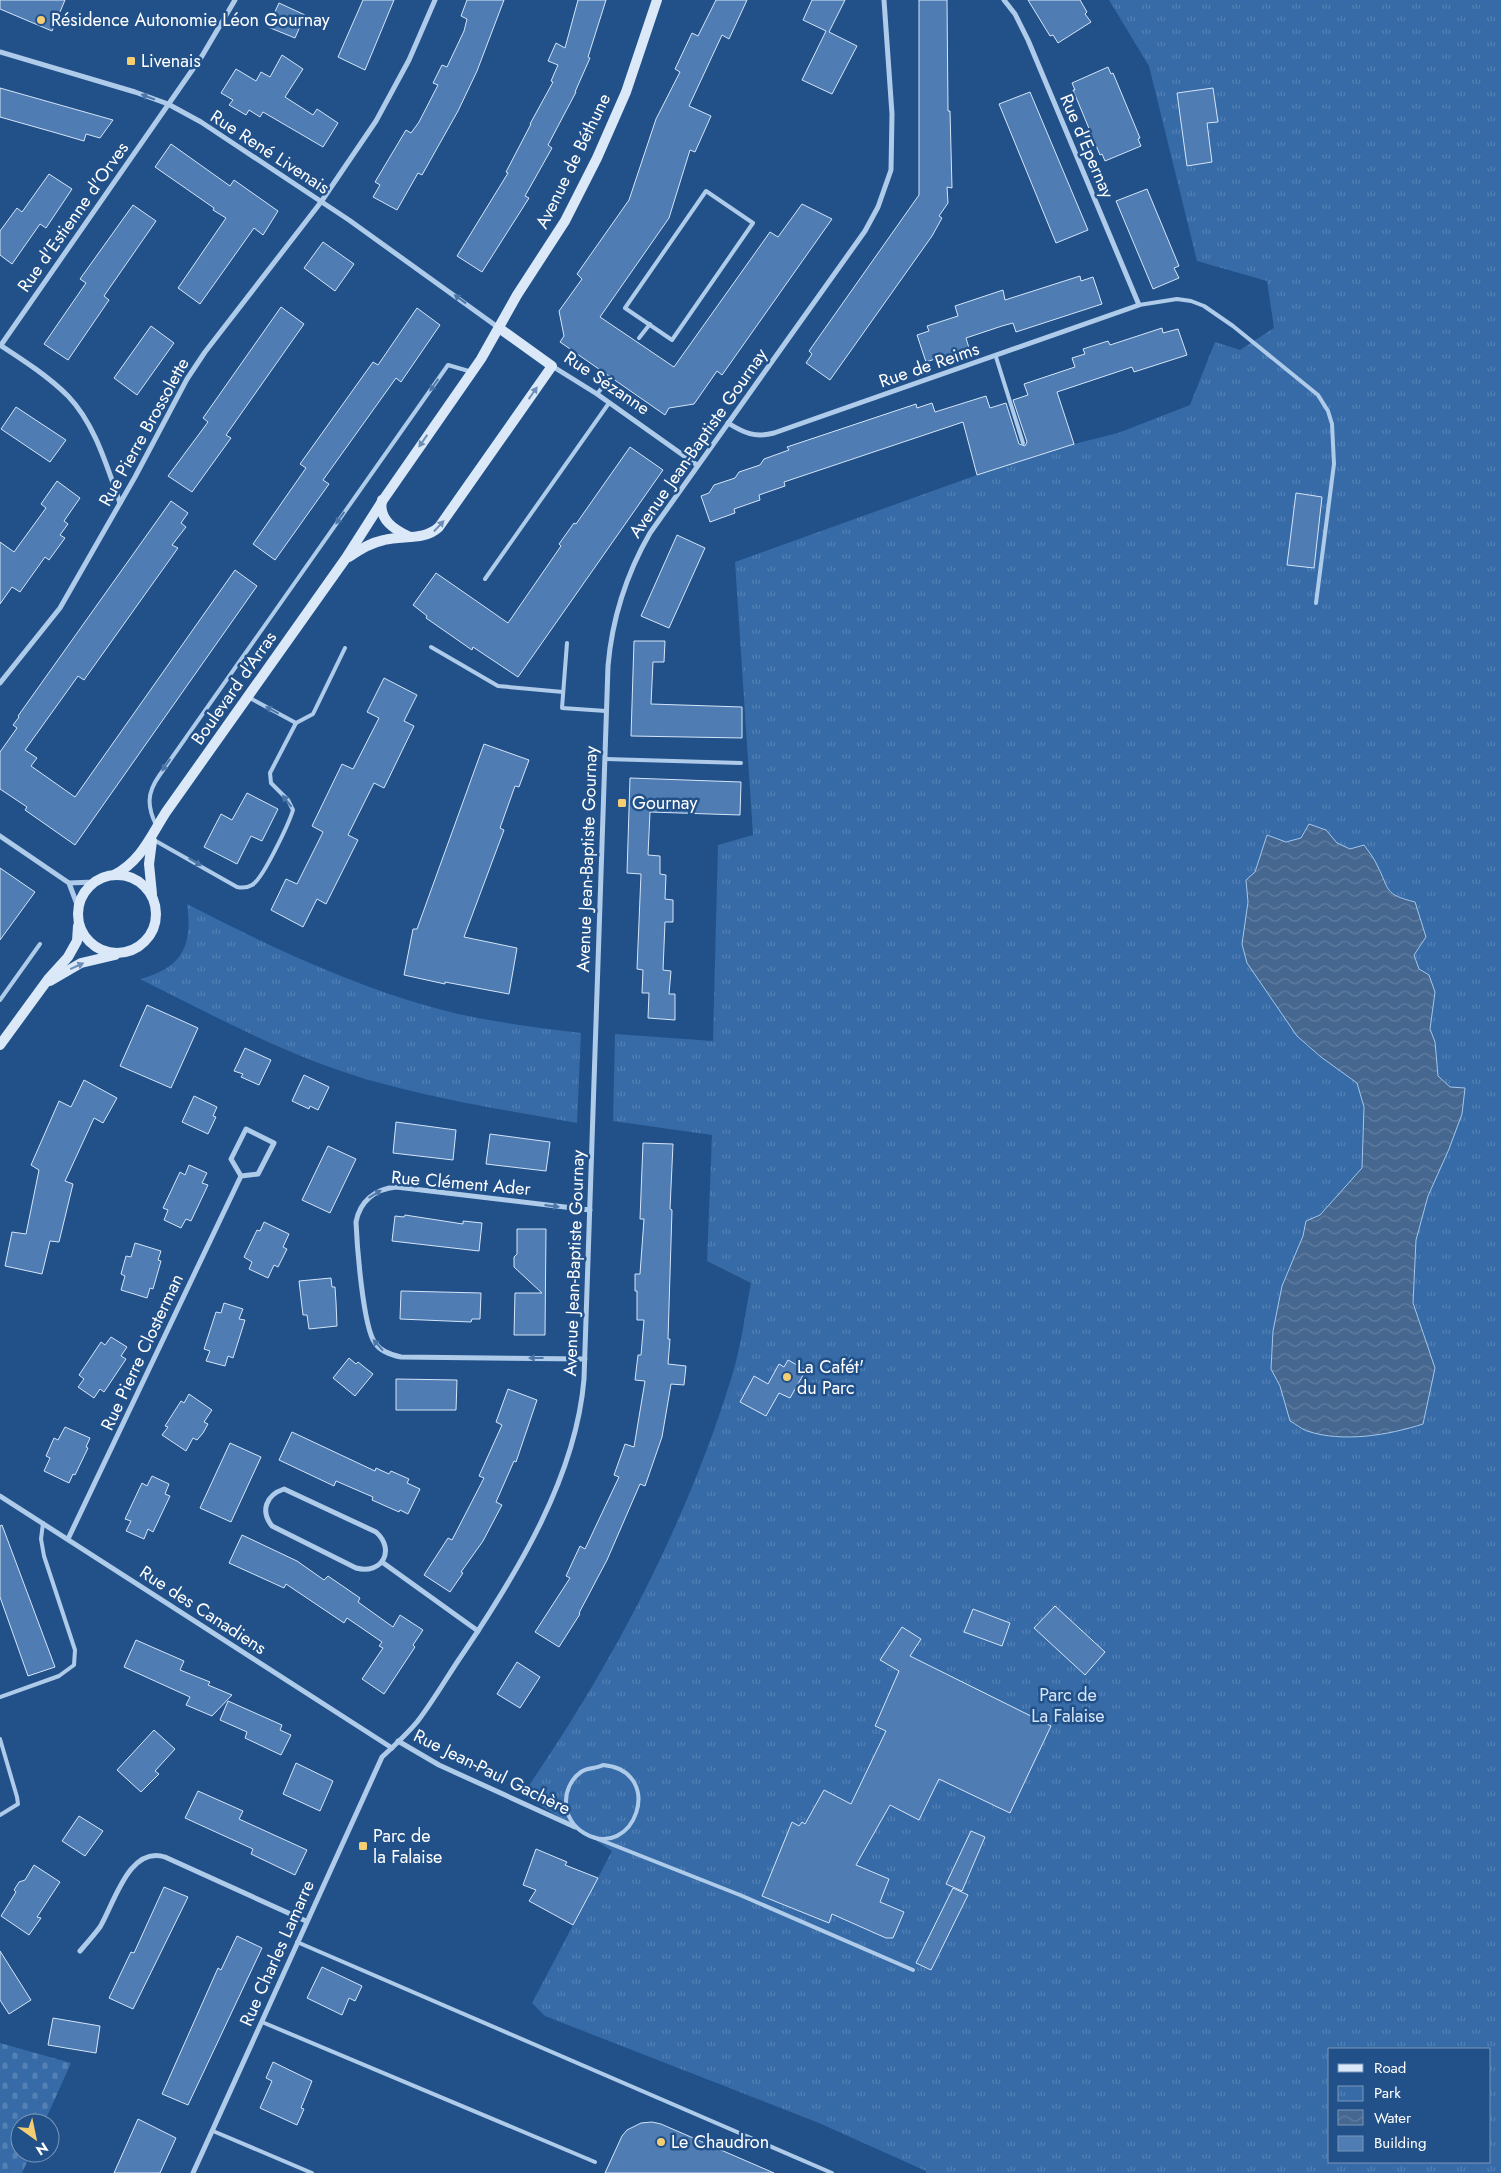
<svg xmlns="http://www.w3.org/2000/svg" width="1501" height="2173" font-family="Jost,sans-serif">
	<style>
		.cemetery { fill: url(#cemetery-stones) }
		.park { fill: url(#park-tufts); fill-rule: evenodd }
		.water { fill: url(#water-waves); stroke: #a3c6eb }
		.building { fill: #4f7db3; stroke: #d4e5f8 }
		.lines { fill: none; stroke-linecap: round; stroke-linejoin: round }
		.lane { stroke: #afcbea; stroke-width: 4 }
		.street { stroke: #afcbea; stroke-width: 5 }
		.secondary { stroke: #dae8f8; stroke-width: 10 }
		.oneway { fill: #4c76a7 }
		.oneway2 { fill: #6c8db6 }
		.poi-dot { fill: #f6ce72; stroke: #22518a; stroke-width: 2 }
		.labels { text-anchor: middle; stroke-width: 5; stroke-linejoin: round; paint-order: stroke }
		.poi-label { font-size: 18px; fill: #fff; stroke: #22518a; text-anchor: start }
		.street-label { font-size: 18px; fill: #fff; stroke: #22518a }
		.park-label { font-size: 18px; fill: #d4e5f8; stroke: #22518a }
	</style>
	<defs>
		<pattern id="cemetery-stones" width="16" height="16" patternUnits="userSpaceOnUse" patternTransform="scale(1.25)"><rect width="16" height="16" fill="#366ba7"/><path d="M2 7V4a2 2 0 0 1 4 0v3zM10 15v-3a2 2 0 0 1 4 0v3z" fill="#5481b4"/></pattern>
		<pattern id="park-tufts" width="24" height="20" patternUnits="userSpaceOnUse" patternTransform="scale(1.25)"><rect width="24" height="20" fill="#366ba7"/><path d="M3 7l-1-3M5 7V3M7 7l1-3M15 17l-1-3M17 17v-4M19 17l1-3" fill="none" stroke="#5481b4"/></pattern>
		<pattern id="water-waves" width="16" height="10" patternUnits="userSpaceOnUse" patternTransform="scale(1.25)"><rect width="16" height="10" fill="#466790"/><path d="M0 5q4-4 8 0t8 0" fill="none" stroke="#627ea1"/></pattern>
	</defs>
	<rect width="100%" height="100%" fill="#22518a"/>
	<path class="cemetery" d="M0,2043L71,2063L44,2123H20V2153H31L22,2173H0Z"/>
	<g class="park">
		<path d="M1109,0H1501V2173H926V2171L819,2123L545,2016L532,2003L612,1851L523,1794C610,1669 686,1525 731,1379C741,1348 745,1314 751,1283L707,1261L712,1135L613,1121L615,1034L713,1041L718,845L753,835L735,562L977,475L1074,444L1118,433L1190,405L1215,342L1240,350L1274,328L1267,281L1197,261L1149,66ZM1330,2049H1490V2162H1330Z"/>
		<path d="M187,904C267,945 348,984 435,1008C482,1021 532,1027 581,1033L577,1123C511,1111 445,1101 380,1083C295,1060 218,1018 140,979C182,968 193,946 187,904Z"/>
	</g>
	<path class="water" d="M1309,824L1326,830L1337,843L1350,849L1364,845C1369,852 1374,858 1377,865C1390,890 1383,894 1415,902L1426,937L1414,955L1419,969L1429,975L1435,992L1430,1029L1435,1042L1438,1076L1450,1087L1465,1088L1462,1114L1449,1149L1428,1196L1416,1240L1413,1303L1435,1368L1423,1424C1389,1435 1343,1443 1307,1431C1301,1429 1296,1424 1290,1421L1280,1386L1271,1369L1273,1331L1282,1286L1303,1236L1306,1221L1320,1215L1362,1168L1364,1107L1357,1083L1321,1057L1297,1036L1247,963L1242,944L1248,902L1246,880L1255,872L1267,835L1286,842L1301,838Z"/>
	<g class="building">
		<path d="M0,0H65L52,31L0,9Z"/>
		<path d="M363,0H394L365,70L338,57Z"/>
		<path d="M467,0H504L477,71L458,111L422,175L418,173L397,210L373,197L380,185L375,182L406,130L411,133L419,122L438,85L433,83L442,65L447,67L464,31L467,19L461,16Z"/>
		<path d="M578,0H606L588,57L590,58L575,92H576L548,145L552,148L525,196L529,198L482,272L457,256L508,173L506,172L531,124H530L553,82L551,81L558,65L548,61L556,43L565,48Z"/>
		<path d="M716,0H747L729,39L722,35L689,106L711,116L695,152L690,150L669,218L600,317L674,367L770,232L778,237L802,204L832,219L722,375L717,371L694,404L669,408L665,415L560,342L564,336L559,311L582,279L577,274L629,200L656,119L680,72L675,69L692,33L698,36Z"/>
		<path d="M812,0H845L829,32L857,46L832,94L802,80L826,31L803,20Z"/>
		<path d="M919,0H947L948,111H950L952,188L947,187L948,203L939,216L942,218L932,236L830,380L806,363L812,354L809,351L919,195Z"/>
		<path d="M1028,0H1080L1087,12L1085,14L1091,22L1058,43L1053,35L1050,36Z"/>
		<path d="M279,3L305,15L295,38L268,27Z"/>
		<path d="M282,55L303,69L285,97L313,115L317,109L338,123L323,147L263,112L260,117L249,110L246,115L229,105L233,100L221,93L236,69L256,81L261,72L270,77Z"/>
		<path d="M1108,67L1111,74L1113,73L1140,138L1138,139L1141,146L1105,161L1102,154L1100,155L1073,90H1075L1072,83Z"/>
		<path d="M0,88L60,105L113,120L100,138L86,134L84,141L53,132L0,117Z"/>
		<path d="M1213,88L1218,122L1207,123L1212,162L1187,166L1177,93Z"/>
		<path d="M1030,92L1088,230L1056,243L999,104Z"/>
		<path d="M171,144L230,186L234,180L278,211L263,235L254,228L200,304L178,288L226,218L213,210L214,208L155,167Z"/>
		<path d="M49,174L72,189L46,228L40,224L12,264L0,255V231L17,208L22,212Z"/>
		<path d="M1147,189L1179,266L1174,268L1179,278L1153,289L1116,201Z"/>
		<path d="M133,205L156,221L104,296L109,300L68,360L44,344L86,283L80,279Z"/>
		<path d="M323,242L354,264L335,291L304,268Z"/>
		<path d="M1080,276L1081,281L1093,277L1102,304L1016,332L1013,323L1002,326L966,338L969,348L926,362L917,335L929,331L927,326L958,316L955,306L1003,290L1005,300Z"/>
		<path d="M281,307L304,324L226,435L231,438L192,492L168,476L208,422L203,418Z"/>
		<path d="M417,308L440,325L401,382L396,378L323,480L329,484L275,560L253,544L306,468L300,464L373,362L378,365Z"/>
		<path d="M151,326L174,343L137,395L114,378Z"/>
		<path d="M1162,328L1163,333L1178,329L1187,355L1134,372L1132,367L1057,392L1074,444L977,475L963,422L784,482L785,486L759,495L760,500L734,509L735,513L710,522L701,496L709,493L714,485L735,478L739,472L760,465L764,459L789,450L787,447L916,404L917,408L932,403L935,412L986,396L990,408L1006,403L1019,444L1025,446L1027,442L1013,400L1028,395L1024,384L1075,367L1072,358L1085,354L1083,349L1108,341L1110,345Z"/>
		<path d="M16,407L66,440L50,462L1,429Z"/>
		<path d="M630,447L663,470L518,677L473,647L472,650L426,618L427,616L413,605L436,573L508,623L561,546L559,544L574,523L576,524Z"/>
		<path d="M57,481L80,498L64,521L68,524L60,535L65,538L49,560L45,557L20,592L12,587L0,604V542L14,552L46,508L41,504Z"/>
		<path d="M1296,493L1322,497L1314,568L1287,565Z"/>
		<path d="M171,501L188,513L181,523L186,527L172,545L178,548L84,680L78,676L25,750L37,758L31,766L75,797L235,570L257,586L75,845L25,810L27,807L0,789V752L17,728L13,725L19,717L18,716Z"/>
		<path d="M677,535L705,548L669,628L641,616Z"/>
		<path d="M634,641H665L664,662H653L651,704L742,707V738L631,736Z"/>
		<path d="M384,678L417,695L404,721L414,726L384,788L374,783L348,835L358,840L326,904L317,899L303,927L271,910L286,879L297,884L323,832L312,826L342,764L353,769L379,718L367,712Z"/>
		<path d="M484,744L529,760L519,787L515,786L500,828L504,830L464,937L517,948L509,994L445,982V984L404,975L413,929H417Z"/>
		<path d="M630,778L741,782L740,815L650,812L648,855L660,856V874L666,875L665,899L673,900V922H665L663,970L671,971L669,994H675V1020L648,1018L649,993H642L643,970L637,969L641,874L627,873Z"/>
		<path d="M247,793L278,809L262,841L251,836L237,864L204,847L221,814L232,820Z"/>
		<path d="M0,868L35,892L0,940Z"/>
		<path d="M147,1005L198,1028L171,1088L120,1066Z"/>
		<path d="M245,1048L271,1060L259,1085L241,1077L243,1074L234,1071Z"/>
		<path d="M304,1075L329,1087L318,1110L310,1106L309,1109L292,1101Z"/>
		<path d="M84,1080L117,1098L103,1123L94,1118L65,1181L73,1184L59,1242L50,1241L42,1274L5,1266L12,1232L26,1234L39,1170L31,1165L59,1101L71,1107Z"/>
		<path d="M194,1096L217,1107L213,1116L216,1117L208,1134L182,1122Z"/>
		<path d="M396,1122L456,1130L453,1160L393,1153Z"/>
		<path d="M490,1134L550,1142L546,1171L486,1164Z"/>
		<path d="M643,1143L673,1144L670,1209L672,1210L668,1339H670L668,1364L686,1366L684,1385L671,1384L662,1437L645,1486L640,1484L607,1560L579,1613L580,1614L559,1647L535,1632L570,1578L566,1576L580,1546L585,1549L619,1477L614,1475L625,1444L634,1447L645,1381L635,1380L638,1355H641L644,1320H637V1291H635V1274H640L644,1219H640Z"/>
		<path d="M328,1146L356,1159L330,1213L302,1200Z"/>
		<path d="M189,1165L207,1173L202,1183L208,1185L191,1221L186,1219L181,1228L164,1220L168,1210L163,1208L180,1172L185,1175Z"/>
		<path d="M405,1215L463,1224V1221L482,1223L479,1251L392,1241L395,1216L404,1217Z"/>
		<path d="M264,1222L289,1234L283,1247L287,1249L278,1267L274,1265L268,1278L249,1269L252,1262L244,1257L257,1230L260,1231Z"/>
		<path d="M517,1229H546L545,1335H514L515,1293H542L514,1267V1257L517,1254Z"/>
		<path d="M135,1243L161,1251L158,1260L161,1261L153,1289L150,1288L147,1298L121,1290L125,1276L121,1274L126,1256L131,1257Z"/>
		<path d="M331,1278L332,1287H335L336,1302L337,1326L309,1329L307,1315H303L299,1281Z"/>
		<path d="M401,1291L481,1293L480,1319H472L471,1322L400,1319Z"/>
		<path d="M224,1303L243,1309L239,1319L245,1320L233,1358L228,1356L225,1366L206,1361L210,1351L204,1349L216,1312L221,1313Z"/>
		<path d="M111,1337L127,1347L121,1356L126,1359L104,1392L100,1389L94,1398L78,1387L84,1379L79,1375L101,1342L105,1345Z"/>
		<path d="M349,1358L356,1364L358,1362L373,1374L355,1396L333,1378Z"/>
		<path d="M788,1360L806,1370L790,1398L779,1393L766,1416L740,1402L754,1376L768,1384L779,1364L784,1367Z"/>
		<path d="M396,1379L457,1380L456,1410H396Z"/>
		<path d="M508,1389L537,1400L516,1462L514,1461L496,1502L502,1505L483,1541L461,1572L463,1573L450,1592L424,1575L448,1538L452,1540L484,1478L479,1476L502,1425L496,1422Z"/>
		<path d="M189,1394L212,1410L204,1422L208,1424L203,1433L197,1440L193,1438L186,1451L162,1435L168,1427L165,1426L181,1401L184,1403Z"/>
		<path d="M65,1427L90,1438L86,1447L88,1448L75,1475L73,1474L69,1483L44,1471L50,1458L46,1456L54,1438L58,1440Z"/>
		<path d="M292,1432L375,1471L376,1468L389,1474L391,1471L409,1479L407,1483L420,1489L408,1514L400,1510L399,1512L372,1500L373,1497L336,1481L334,1486L279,1460Z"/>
		<path d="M230,1443L261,1457L231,1522L200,1508Z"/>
		<path d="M152,1476L169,1484L165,1494L170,1496L153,1532L148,1529L144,1539L126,1531L131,1521L125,1519L142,1483L147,1486Z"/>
		<path d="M2,1525L55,1667L28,1676L0,1597V1526Z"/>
		<path d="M242,1535L297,1561L324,1580L328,1576L360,1598L358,1602L393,1627L400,1615L423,1630L413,1645L415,1647L384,1694L362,1679L383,1648L379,1646L382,1642L347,1618L344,1623L286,1584L284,1588L229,1563Z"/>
		<path d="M1055,1606L1105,1652L1085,1675L1034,1628Z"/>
		<path d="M973,1609L1010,1623L1002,1646L964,1632Z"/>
		<path d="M902,1627L921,1639L910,1656L1051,1726L1010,1813L939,1779L919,1820L890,1805L856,1865L889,1879L880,1902L904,1912L893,1938H886L832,1914L829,1923L762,1896L792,1822L799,1826L802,1822L805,1824L824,1790L851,1804L886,1731L875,1726L899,1671L880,1660Z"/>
		<path d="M136,1640L184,1661L180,1670L210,1682L208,1685L232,1695L212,1716L186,1705L190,1697L124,1667Z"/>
		<path d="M517,1662L540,1677L520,1708L497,1694Z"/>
		<path d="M228,1701L282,1725L280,1730L291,1735L281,1755L245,1738L247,1732L220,1720Z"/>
		<path d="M154,1730L175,1749L155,1771L159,1774L141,1792L117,1770Z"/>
		<path d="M296,1763L333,1781L320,1811L283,1794Z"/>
		<path d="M198,1791L243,1811L239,1819L307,1850L295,1875L251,1854L253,1849L185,1818Z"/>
		<path d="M79,1816L103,1831L85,1856L62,1841Z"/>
		<path d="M971,1831L985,1837L962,1891L946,1884Z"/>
		<path d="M536,1849L567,1862L565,1865L598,1878L573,1925L529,1901L536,1890L523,1885Z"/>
		<path d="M34,1865L60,1882L37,1917L41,1918L29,1935L1,1916L16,1892L14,1890L19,1882L25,1880Z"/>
		<path d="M164,1887L188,1897L133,2009L109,1998L131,1952L134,1953Z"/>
		<path d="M953,1888L968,1895L931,1970L916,1963Z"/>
		<path d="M237,1936L262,1948L188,2105L162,2094L218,1968L221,1970Z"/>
		<path d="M0,1951L31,2000L9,2014L0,2000Z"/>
		<path d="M322,1967L362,1986L355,2001L349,1998L342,2015L307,1998Z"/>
		<path d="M53,2018L100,2026L96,2053L48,2045Z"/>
		<path d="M273,2062L312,2081L301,2108L304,2109L297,2125L260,2108L272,2081L266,2078Z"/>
		<path d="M138,2119L176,2138L160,2173H114Z"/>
		<path d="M652,2122L661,2124L774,2173H605L622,2136L627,2130L641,2123Z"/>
	</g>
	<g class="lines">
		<g class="lane">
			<path d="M706,191L753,223L672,340L625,308Z"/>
			<path d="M1139,305L1177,299L1191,301L1204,306L1233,326L1318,395L1328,411L1332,424L1334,464L1316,603"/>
			<path d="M639,338L650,324"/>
			<path d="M996,357L1023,443"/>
			<path d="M597,394L605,384"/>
			<path d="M485,579L609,403"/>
			<path d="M567,643L562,708L606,711"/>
			<path d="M431,647L498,686L563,692"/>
			<path d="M250,698L296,723"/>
			<path d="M606,759L741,763"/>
			<path d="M156,825C147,806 147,793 159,776L448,365L472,372"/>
			<path d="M154,840L237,887C242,888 247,888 252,885C263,879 289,823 293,810L288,800L271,783L270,773L296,723L313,714L345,648"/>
			<path d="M0,1000L40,944"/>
			<path d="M0,1697L59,1676L74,1665L75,1650L44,1556L41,1539L43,1523"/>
			<path d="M0,1739L17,1797L18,1804L0,1815"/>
			<path d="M603,1765C667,1771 634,1863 584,1833C561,1820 560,1787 581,1772C588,1767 596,1769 603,1765Z"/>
			<path d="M593,1837L740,1895L913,1970"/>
			<path d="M297,1942L832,2173"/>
			<path d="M262,2022L595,2162"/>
			<path d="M213,2131L312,2173"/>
		</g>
		<g class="street">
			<path d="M0,52L135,92L168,104L201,122L349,220L499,328"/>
			<path d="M0,345C23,360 48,376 68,396C95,424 107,467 120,503"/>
			<path d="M1,345L202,56L235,0"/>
			<path d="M552,366L597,394L697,465"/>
			<path d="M728,423C744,433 755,438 774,433L1139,305L1028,40L1015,14L1004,0"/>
			<path d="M0,683L60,608L135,477L187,379L205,352L321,202L376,121L409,60L435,0"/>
			<path d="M0,836L69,883L78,907"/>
			<path d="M69,883L94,882"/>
			<path d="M585,1359L401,1357C391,1355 381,1352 375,1343C363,1327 357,1245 356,1222C360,1201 375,1189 396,1187L590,1210"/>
			<path d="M284,1489L376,1532C396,1550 382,1575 356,1568L272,1526C260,1511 266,1495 284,1489Z"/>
			<path d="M0,1496L392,1748"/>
			<path d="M68,1539L241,1176L258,1174L274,1143L246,1129L231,1159L241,1176"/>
			<path d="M382,1562L478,1631"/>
			<path d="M398,1741L439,1765L575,1827"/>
			<path d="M80,1951C87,1943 94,1935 100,1927C114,1904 129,1845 165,1857L306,1921"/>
			<path d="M193,2173L382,1757C394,1746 407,1734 417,1722C434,1700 448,1675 464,1652C517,1573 576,1477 584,1379L608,666C612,620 627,573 650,533L865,231L878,207L891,170L892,114L884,0"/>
		</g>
		<g class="secondary">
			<path d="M382,500C378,520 395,530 410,537"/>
			<path d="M349,557C360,549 370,543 384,540C403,535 424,541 439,527L552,366L499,328"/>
			<path d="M152,841L149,864L152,894"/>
			<circle cx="117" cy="914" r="39"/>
			<path d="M114,875C141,861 150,837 166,812L346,558L383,500L481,359L517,295L565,221L597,158L626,92L657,0"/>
			<path d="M50,981L81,963L115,955"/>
			<path d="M0,1045L49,978L68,957L77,941L78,926"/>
		</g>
	</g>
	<defs><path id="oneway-solid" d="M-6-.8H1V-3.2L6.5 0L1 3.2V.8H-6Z" transform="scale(1.25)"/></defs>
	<g class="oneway">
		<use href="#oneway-solid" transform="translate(148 97) rotate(-159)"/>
		<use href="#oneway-solid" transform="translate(460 299) rotate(-144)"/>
		<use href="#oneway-solid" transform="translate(434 385) rotate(125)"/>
		<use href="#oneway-solid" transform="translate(340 518) rotate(125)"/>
		<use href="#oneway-solid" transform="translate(272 710) rotate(-152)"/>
		<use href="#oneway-solid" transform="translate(166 765) rotate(125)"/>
		<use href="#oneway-solid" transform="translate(287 801) rotate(-128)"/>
		<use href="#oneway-solid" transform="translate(195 862) rotate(31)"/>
		<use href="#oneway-solid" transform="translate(375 1194) rotate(-31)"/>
		<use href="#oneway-solid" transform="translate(552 1206) rotate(7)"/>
		<use href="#oneway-solid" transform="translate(378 1345) rotate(-132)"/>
		<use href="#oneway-solid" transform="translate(536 1358) rotate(-180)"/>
	</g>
	<g class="oneway2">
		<use href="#oneway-solid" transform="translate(533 393) rotate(-55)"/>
		<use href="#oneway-solid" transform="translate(423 441) rotate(125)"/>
		<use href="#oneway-solid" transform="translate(439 526) rotate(-47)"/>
		<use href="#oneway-solid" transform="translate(77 966) rotate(-24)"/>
	</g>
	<g class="poi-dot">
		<circle cx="41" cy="20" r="5"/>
		<rect x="126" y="56" width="10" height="10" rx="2.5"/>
		<rect x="617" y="798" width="10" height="10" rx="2.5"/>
		<circle cx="787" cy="1377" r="5"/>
		<rect x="358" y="1841" width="10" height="10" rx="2.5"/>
		<circle cx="661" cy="2142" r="5"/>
	</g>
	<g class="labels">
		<g class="poi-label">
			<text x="51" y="26">Résidence Autonomie Léon Gournay</text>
			<text x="141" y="67">Livenais</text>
			<text x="632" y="809">Gournay</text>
			<text x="797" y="1373">La Cafét'<tspan x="797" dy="21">du Parc</tspan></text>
			<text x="373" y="1842">Parc de<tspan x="373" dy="21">la Falaise</tspan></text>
			<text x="671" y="2148">Le Chaudron</text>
		</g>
		<g class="street-label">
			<text transform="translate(1087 146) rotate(67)" y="6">Rue d'Epernay</text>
			<text transform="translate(270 152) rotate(33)" y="6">Rue René Livenais</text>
			<text transform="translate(573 161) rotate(-64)" y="6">Avenue de Béthune</text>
			<text transform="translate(73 217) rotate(-55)" y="6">Rue d'Estienne d'Orves</text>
			<text transform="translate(929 365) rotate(-19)" y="6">Rue de Reims</text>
			<text transform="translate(607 383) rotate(34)" y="6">Rue Sézanne</text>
			<text transform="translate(144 432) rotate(-61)" y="6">Rue Pierre Brossolette</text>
			<text transform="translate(698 443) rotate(-55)" y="6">Avenue Jean-Baptiste Gournay</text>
			<text transform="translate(234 688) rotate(-55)" y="6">Boulevard d'Arras</text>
			<text transform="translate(587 859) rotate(-88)" y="6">Avenue Jean-Baptiste Gournay</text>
			<text transform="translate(461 1183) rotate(5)" y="6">Rue Clément Ader</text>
			<text transform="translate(574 1263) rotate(-88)" y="6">Avenue Jean-Baptiste Gournay</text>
			<text transform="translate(142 1352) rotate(-65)" y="6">Rue Pierre Closterman</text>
			<text transform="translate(203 1610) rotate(33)" y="6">Rue des Canadiens</text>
			<text transform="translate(492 1772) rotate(26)" y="6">Rue Jean-Paul Gachère</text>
			<text transform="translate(277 1953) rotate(-66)" y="6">Rue Charles Lamarre</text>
		</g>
		<g class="park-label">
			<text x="1068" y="1701">Parc de<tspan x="1068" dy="21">La Falaise</tspan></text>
		</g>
	</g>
	<rect x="1328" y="2048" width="162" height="115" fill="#22518a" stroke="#7a97b9"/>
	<rect x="1338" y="2064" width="25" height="8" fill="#dae8f8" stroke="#7a97b9"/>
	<text x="1374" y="2073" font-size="15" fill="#ffffff">Road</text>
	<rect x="1338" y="2086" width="25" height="15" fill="url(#park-tufts)" stroke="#7a97b9"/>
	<text x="1374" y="2098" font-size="15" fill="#ffffff">Park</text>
	<rect x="1338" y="2110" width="25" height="15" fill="url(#water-waves)" stroke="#7a97b9"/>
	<text x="1374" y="2123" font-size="15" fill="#ffffff">Water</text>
	<rect x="1338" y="2136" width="25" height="15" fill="#4f7db3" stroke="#7a97b9"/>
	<text x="1374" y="2148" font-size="15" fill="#ffffff">Building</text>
	<g transform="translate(35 2138) rotate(147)"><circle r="24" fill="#22518a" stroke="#7a97b9"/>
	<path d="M0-4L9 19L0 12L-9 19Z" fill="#f6ce72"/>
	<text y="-8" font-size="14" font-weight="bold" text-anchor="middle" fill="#ffffff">N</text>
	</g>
</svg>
